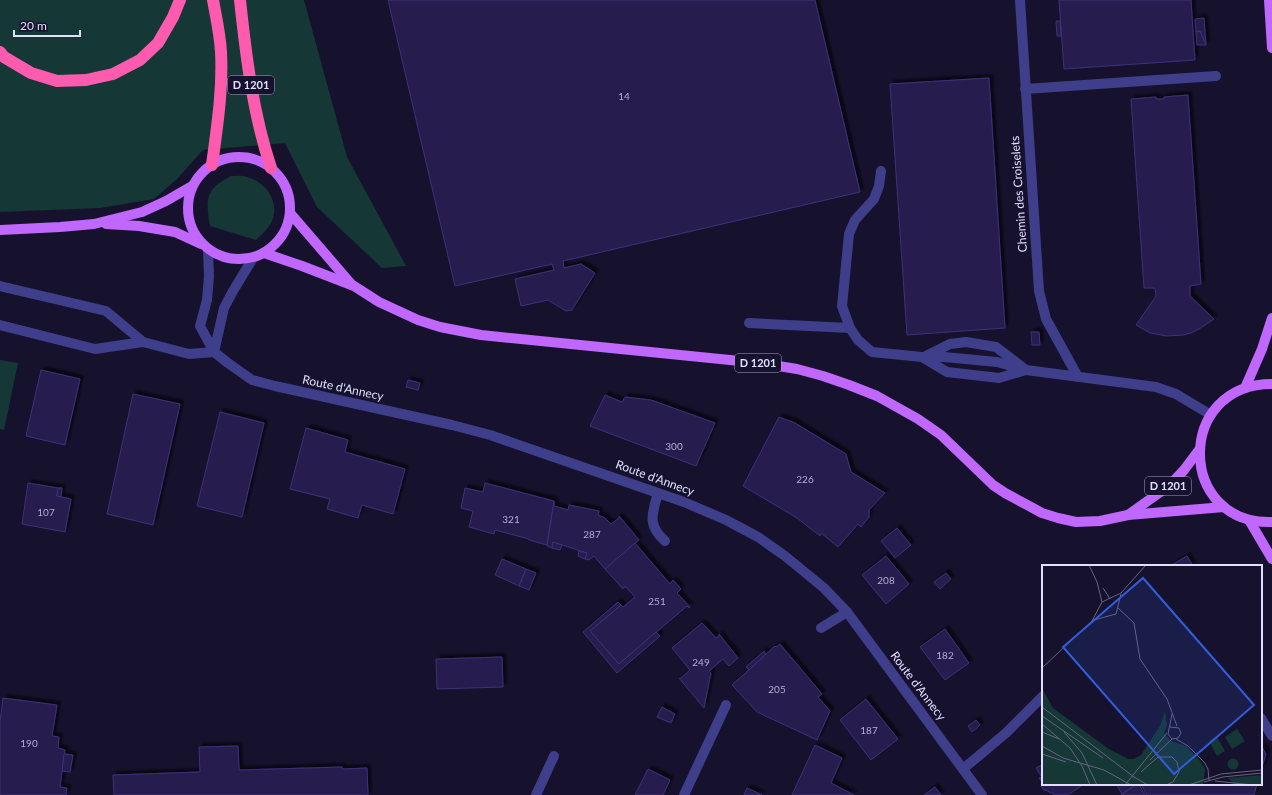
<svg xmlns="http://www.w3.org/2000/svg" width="1272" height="795" font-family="Lato,sans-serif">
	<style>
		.green { fill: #153735 }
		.building { fill: #261e4e; stroke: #3d3179; filter: url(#shadow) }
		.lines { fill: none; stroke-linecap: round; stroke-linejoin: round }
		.minor { stroke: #3e3e8b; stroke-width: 10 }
		.major { stroke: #c067fd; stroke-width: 10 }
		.highway { stroke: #fd5bae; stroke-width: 12 }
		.labels { text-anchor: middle; stroke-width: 4; stroke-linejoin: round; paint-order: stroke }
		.number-label { font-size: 10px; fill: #b2aed3 }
		.shield { fill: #16122d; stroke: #a4a1c0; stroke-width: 1 }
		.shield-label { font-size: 11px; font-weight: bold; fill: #e1deff }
		.street-label { font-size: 12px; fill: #e1deff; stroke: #16122d }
		.inset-road { fill: none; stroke: #676481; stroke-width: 1 }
		.view { fill: #315cdc; fill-opacity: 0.15; stroke: #315cdc; stroke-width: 2 }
		.inset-edge { fill: none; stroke: #e1deff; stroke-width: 2 }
	</style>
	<defs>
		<filter id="shadow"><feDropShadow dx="3.5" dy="-3.5" stdDeviation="1" flood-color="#0009"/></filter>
	</defs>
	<rect width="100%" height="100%" fill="#16122d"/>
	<g class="green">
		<path d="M0,0H304L347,157L406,266L382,268L317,207L285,143L203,150L177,179L154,199L100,208L0,212Z"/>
		<path d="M231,176C236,176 242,175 247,177C267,182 281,204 271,223C268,229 261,235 256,240L210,226C205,198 206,189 231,176Z"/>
		<path d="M0,360L18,363L4,430L0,429Z"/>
	</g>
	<g class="building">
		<path d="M388,0H815L860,192L563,261L564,268L581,264L595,273L572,310L566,311L548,300L521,306L515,279L554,270L552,264L455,286Z"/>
		<path d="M1059,0H1191L1195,60L1064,69Z"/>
		<path d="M1204,18L1206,45L1200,31L1196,32L1195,19Z"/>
		<path d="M1056,21H1060L1061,36H1057Z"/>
		<path d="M1200,31L1206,45H1197L1196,32Z"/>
		<path d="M989,78L1005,328L907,335L890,84Z"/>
		<path d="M1188,95L1201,284L1190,286V296L1214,319L1199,329L1191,333L1183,335L1166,336L1150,333L1136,325L1156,296L1155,288H1144L1131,99L1156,97V99H1164V97Z"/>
		<path d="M1031,332H1039L1040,345H1032Z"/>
		<path d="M41,370L80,379L65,445L26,436Z"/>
		<path d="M408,380L420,383L418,390L406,387Z"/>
		<path d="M133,394L180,404L153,525L107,514Z"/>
		<path d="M605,395L622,402L625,397L651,400L715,423L696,466L590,426Z"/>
		<path d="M220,412L264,423L242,517L197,506Z"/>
		<path d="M779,417L795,423L846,454L851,472L885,493L869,510V517L861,527L858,524L838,547L821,533L820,536L797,518L743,486Z"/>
		<path d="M306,428L348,440L345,452L405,469L393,514L362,505L358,518L327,509L330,499L290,489Z"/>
		<path d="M28,483L58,488L57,496L71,499L65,532L22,524Z"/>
		<path d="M485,483L554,501L547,545L529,540V539L495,530L494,534L469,527L473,511L461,508L465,488L483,492Z"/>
		<path d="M58,488H62L61,497L57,496Z"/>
		<path d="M554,501V506L568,510L569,505L599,511L598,515L605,518L611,524L619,518V516L639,540L605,569L594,556L589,560L585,559L587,553L553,542L552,548L547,546Z"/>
		<path d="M897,528L911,545L895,558L881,541Z"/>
		<path d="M553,542L562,545L560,550L552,548Z"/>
		<path d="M635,543L670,584L673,580L681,589L677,593L690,607L689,608L687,606L619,664L590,631L621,605L623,607L635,597L625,586L623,589L605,569Z"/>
		<path d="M579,551L587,553L585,559L578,556Z"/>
		<path d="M886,556L909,584L886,604L862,575Z"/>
		<path d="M1187,556L1193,566H1170Z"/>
		<path d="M502,559L526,569L519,586L495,575Z"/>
		<path d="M526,569L536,573L529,590L519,586Z"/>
		<path d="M946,573L951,579L940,589L934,582Z"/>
		<path d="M618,602L621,605L590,631L619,664L656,632L660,636L617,673L583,632Z"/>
		<path d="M702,623L716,638L719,636V634L738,658L729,666L723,659L709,671L711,673L704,708L679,678L680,679L690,670L672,648Z"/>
		<path d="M945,629L969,663L945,680L920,647Z"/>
		<path d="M780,644L822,694L818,697L830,711L817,740L757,712L732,685L775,646L776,647Z"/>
		<path d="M764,651L766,654L749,670L746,667Z"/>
		<path d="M502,657L503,687L437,689L436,659Z"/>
		<path d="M3,698L57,705L52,736L59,737L58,748L65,750L60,787L67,788L66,795H0V722Z"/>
		<path d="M866,699L898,739L871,760L840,720Z"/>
		<path d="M662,707L675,714L671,723L657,717Z"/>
		<path d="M976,720L980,725L972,732L968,726Z"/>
		<path d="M815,745L842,758L831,783L854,795H792Z"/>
		<path d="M1261,745L1266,754L1261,770Z"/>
		<path d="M238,746L239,770L342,767V769L367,768L368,795H114L113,775L200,772L199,747Z"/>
		<path d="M64,754L73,755L70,772L62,771Z"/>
		<path d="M1043,764V784H1084L1068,795H1054L1052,792L1050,793L1048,791L1044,790L1041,786L1042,782L1039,778L1042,777L1036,768Z"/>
		<path d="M648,769L670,780L663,795H635Z"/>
		<path d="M1116,784H1137L1122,794Z"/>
		<path d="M1137,784H1139L1145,795H1121Z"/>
		<path d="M1141,784H1257L1254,795H1147Z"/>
		<path d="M935,787L941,795H924Z"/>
		<path d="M747,788L762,795H744Z"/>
	</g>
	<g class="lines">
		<g class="minor">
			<path d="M1020,0L1039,291L1046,319L1078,377"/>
			<path d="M1025,89L1216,76"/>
			<path d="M881,171L879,186L874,199L855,220L849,234L842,306L850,328L858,340L872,352L922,357H944L997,362L1026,370L999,378L947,372L922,357"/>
			<path d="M208,250L209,276L207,300L200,326L214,352L228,363L252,380L275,386L452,425L490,435L684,502L726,520L758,537L785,556L824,588L847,612L982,795"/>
			<path d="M0,286L106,311L143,342"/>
			<path d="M749,323L850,328"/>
			<path d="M0,325L95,349L143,342L189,354L214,352"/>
			<path d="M214,352L224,308L233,291L253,258"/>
			<path d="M926,356L950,344L966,342L996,347L1026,370L1156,387L1176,394L1211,415"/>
			<path d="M658,493C652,514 647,525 665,541"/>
			<path d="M821,628L847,612"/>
			<path d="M1261,718L1272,736"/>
			<path d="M963,769L1006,733L1043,696"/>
			<path d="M536,795L554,756"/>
			<path d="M684,795L726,705"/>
		</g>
		<g class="major">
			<path d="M1269,0L1272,48"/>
			<circle cx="239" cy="208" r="51"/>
			<path d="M290,213L352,285"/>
			<path d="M106,224L139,226L175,232L201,244"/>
			<path d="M0,230L60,227L94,224L142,212L166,201L192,186"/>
			<path d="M264,253L302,266L354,286L379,302L418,320L440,327L481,335L760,363L797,369L823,376L849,385L877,396L918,419L941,435L993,485L1005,493L1042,513L1058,518L1076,522L1100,521L1128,515L1224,507"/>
			<path d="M1272,384C1175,384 1177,525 1272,522"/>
			<path d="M1245,388L1262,349L1272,318"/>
			<path d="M1128,515L1170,485L1184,470L1199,450"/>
			<path d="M1249,520L1272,559"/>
		</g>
		<g class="highway">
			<path d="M240,0C246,56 253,114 271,168"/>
			<path d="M0,52L4,57L31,73L57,81L86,80L113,74L140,60L158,43L173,17L180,0"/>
			<path d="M212,165C217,127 223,90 221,52C220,34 216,17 213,0"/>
		</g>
	</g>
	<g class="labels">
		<g class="number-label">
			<text x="624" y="100">14</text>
			<text x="674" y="450">300</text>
			<text x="805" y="483">226</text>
			<text x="46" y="516">107</text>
			<text x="511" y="523">321</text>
			<text x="592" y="538">287</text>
			<text x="886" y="584">208</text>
			<text x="657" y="605">251</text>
			<text x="945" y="659">182</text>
			<text x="701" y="666">249</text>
			<text x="777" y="693">205</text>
			<text x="869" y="734">187</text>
			<text x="29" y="747">190</text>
		</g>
		<g class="shield">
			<rect x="228" y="76" width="46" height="18" rx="3"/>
			<rect x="735" y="354" width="46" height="18" rx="3"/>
			<rect x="1145" y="477" width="46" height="18" rx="3"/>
		</g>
		<g class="shield-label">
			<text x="251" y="89">D 1201</text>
			<text x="758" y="367">D 1201</text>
			<text x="1168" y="490">D 1201</text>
		</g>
		<g class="street-label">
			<text transform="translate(1019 194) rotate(-94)" y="4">Chemin des Croiselets</text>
			<text transform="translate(343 388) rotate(12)" y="4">Route d'Annecy</text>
			<text transform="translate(655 478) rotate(20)" y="4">Route d'Annecy</text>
			<text transform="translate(918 686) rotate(53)" y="4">Route d'Annecy</text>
		</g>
	</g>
	<g transform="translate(1042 565)">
		<rect width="220" height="220" fill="#16122d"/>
		<path d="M0,123L11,143L67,184L86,194H92L99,190L118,161L123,146L125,160L122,168L129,176L144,181L159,197L163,204L161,220H0ZM195,164L203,176L190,184L183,172ZM175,172L183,186L175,191L167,176ZM185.5 199a5.5 5.5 0 1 1 11 0a5.5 5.5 0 1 1-11 0ZM220,210V220H193L186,213Z" fill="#153735"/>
		<path class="inset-road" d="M47,0L55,17L60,37M61,23L68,34M76,43L92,58L98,94L125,134L135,161M52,55L74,49L79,29M0,103L50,56L60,37L79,28L104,0M0,142L92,212L106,220M0,151L61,193M0,159L28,183L40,201L48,220M128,162L137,163L139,168L136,173L130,174L126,169L130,149M0,167L17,174M22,167L40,188L55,220M134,174L146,181L162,197L166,204L167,215M0,181L21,193L62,205L89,220M0,189L24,197M108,195L130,174M99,207L116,192H130L135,197L137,207L131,217L124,220M173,216L211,220M162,217L181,212L220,208M83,220L125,168M147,220L179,209L220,205"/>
		<path class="view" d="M101,13L212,140L132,209L21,82Z"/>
		<rect width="220" height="220" class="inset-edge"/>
	</g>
	<path d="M14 30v6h66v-6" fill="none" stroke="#e1deff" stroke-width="2"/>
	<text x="20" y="30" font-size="12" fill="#e1deff" stroke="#16122d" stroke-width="3" paint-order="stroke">20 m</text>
</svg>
